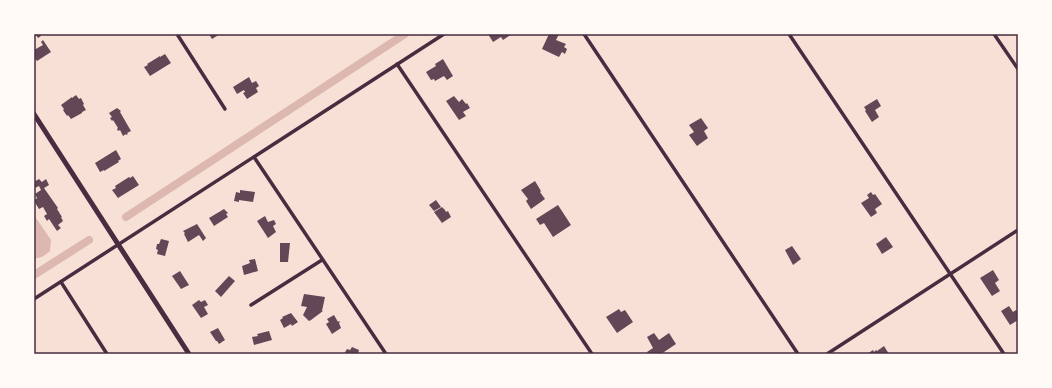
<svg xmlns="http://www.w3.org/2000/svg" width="1052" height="388" font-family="Barlow,sans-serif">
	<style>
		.water { fill: #dcb8b0 }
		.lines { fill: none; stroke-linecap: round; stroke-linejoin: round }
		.canal { stroke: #dcb8b0; stroke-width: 8 }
		.building { fill: #644757 }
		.minor { stroke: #4a2c40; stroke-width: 3.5 }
		.secondary { stroke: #4a2c40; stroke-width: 5 }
		.neatline { fill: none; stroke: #4a2c40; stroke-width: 1.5 }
	</style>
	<rect width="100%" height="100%" fill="#f7e1d7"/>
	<path class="water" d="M34,215L51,240L50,251C45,255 41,259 34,258Z"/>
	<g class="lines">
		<g class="canal">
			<path d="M126,217L405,34"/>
			<path d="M34,275L89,240"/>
		</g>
	</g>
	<g class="building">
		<path d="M34,34H39L41,36L38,38L36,35L34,37Z"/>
		<path d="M209,34H220L212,39Z"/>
		<path d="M488,34H512L503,40L501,37L493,42Z"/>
		<path d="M549,34H559L556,40L566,44L564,47L567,49L565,54L562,52L559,57L542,49Z"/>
		<path d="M43,40L51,52L37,61L34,57V50L43,45L41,42Z"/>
		<path d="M165,54L171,63L150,76L144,67L148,65L147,64L160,56V57Z"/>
		<path d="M443,59L453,76L447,80L444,76L435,81L434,79L431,80L426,72L436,66L435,64Z"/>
		<path d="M249,77L252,83L256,81L259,86L256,88L258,92L247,99L243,93L245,92L244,90L237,94L233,87Z"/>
		<path d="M76,95L79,99L81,98L84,104L83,105L86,110L82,112V113L71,119L68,115L67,116L63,110L64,109L61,105L72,97V98Z"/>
		<path d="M454,96L459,102L462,99L466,104L467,103L470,108L463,112L466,116L459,120L446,101Z"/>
		<path d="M877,99L881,106L875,110L879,117L872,122L865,111L866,110L864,107Z"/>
		<path d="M117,108L121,111L120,112L131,131L127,133L128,134L126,135V134L123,136L120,130L118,131L117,129L118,128L113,120L112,121L110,118L112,117L109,113Z"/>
		<path d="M701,118L708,128L704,131L708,138L697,146L689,135L694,132L689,125Z"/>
		<path d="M116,150L121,159L118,161L119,162L104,171V170L100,172L95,163Z"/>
		<path d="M133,176L139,185L118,198L112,190L116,188L115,186L129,177L130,178Z"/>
		<path d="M39,179L42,182L46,179L49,185L44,188L58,208L57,209L62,217H61L63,221L58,225L61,228L57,231L49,219L47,221L44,216L47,214L43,207L39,209L34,201L37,198L35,194L41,190L39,186L35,188L34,187V182Z"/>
		<path d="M535,181L541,191L540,192L545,199L531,209L526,201L528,199L521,190Z"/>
		<path d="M240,190L255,192L253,202L239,200V202L234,201L236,192L240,193Z"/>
		<path d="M871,192L873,195L875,194L882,204L875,209L877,213L871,217L861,203L869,198L867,195Z"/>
		<path d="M436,200L441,207L434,211L429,205Z"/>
		<path d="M558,205L571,225L553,237L544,223L540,225L536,219Z"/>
		<path d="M442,207L445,210L446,212L448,211L451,217L442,223L434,212Z"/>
		<path d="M224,209L228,213L226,214L228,217L214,226L209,218Z"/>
		<path d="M265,216L268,222L274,220L276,224L273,226L276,232L268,238L257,221Z"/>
		<path d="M197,224L206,238L203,241L199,235L188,242L184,234L185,233L183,231Z"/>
		<path d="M886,237L893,247L882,254L876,244Z"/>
		<path d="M161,239L169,241L165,256L157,254L158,250L156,249L157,244H159Z"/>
		<path d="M280,243H290L288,262H280Z"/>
		<path d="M792,246L801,259L793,265L785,250Z"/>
		<path d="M255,259L258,271L244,275L242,266L250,263L249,260Z"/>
		<path d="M993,270L999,280L995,283L1000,291L992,296L980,278Z"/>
		<path d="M180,271L189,285L181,289L172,276Z"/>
		<path d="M229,276L235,281L221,297L215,291Z"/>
		<path d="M304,294L325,297L322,311H323L311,320L309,321L303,315L307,307L301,306Z"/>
		<path d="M199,300L201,302L205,300L208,305L204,307L208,314L201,318L192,305Z"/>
		<path d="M1009,306L1013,312L1016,310L1018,313V320L1010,325L1001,311Z"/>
		<path d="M619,309L621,312L625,310L633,322L617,333L606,317Z"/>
		<path d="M291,313L298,322L292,326L291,324L284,328L280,320L283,318L282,317Z"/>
		<path d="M334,315L338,322L339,321L340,322L339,323L341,328L332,334L326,324L329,322L327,319Z"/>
		<path d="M218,328L225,340L219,344L217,341H216L210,332Z"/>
		<path d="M269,331L272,340L254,345L252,337L258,336L257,334Z"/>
		<path d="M654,333L659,340L669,333L676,344L661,354H648L647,352L653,348L647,337Z"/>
		<path d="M884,346L889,354H867L873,350L874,352L876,350L877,351Z"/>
		<path d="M352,347L359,350L358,354H344L347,349L350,350Z"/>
	</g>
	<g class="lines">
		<g class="minor">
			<path d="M177,34L225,109"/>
			<path d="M584,34L798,354"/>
			<path d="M789,34L1004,354"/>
			<path d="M994,34L1018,69"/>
			<path d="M397,64L592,354"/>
			<path d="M254,157L386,354"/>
			<path d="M61,282L107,354"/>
			<path d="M34,299L444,34"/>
			<path d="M251,305L322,260"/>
			<path d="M827,354L1018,230"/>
		</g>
		<path class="secondary" d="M34,114L189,354"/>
	</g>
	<rect width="1052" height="388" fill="none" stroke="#fffaf5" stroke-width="70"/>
	<rect x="35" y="35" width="982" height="318" class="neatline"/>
</svg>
